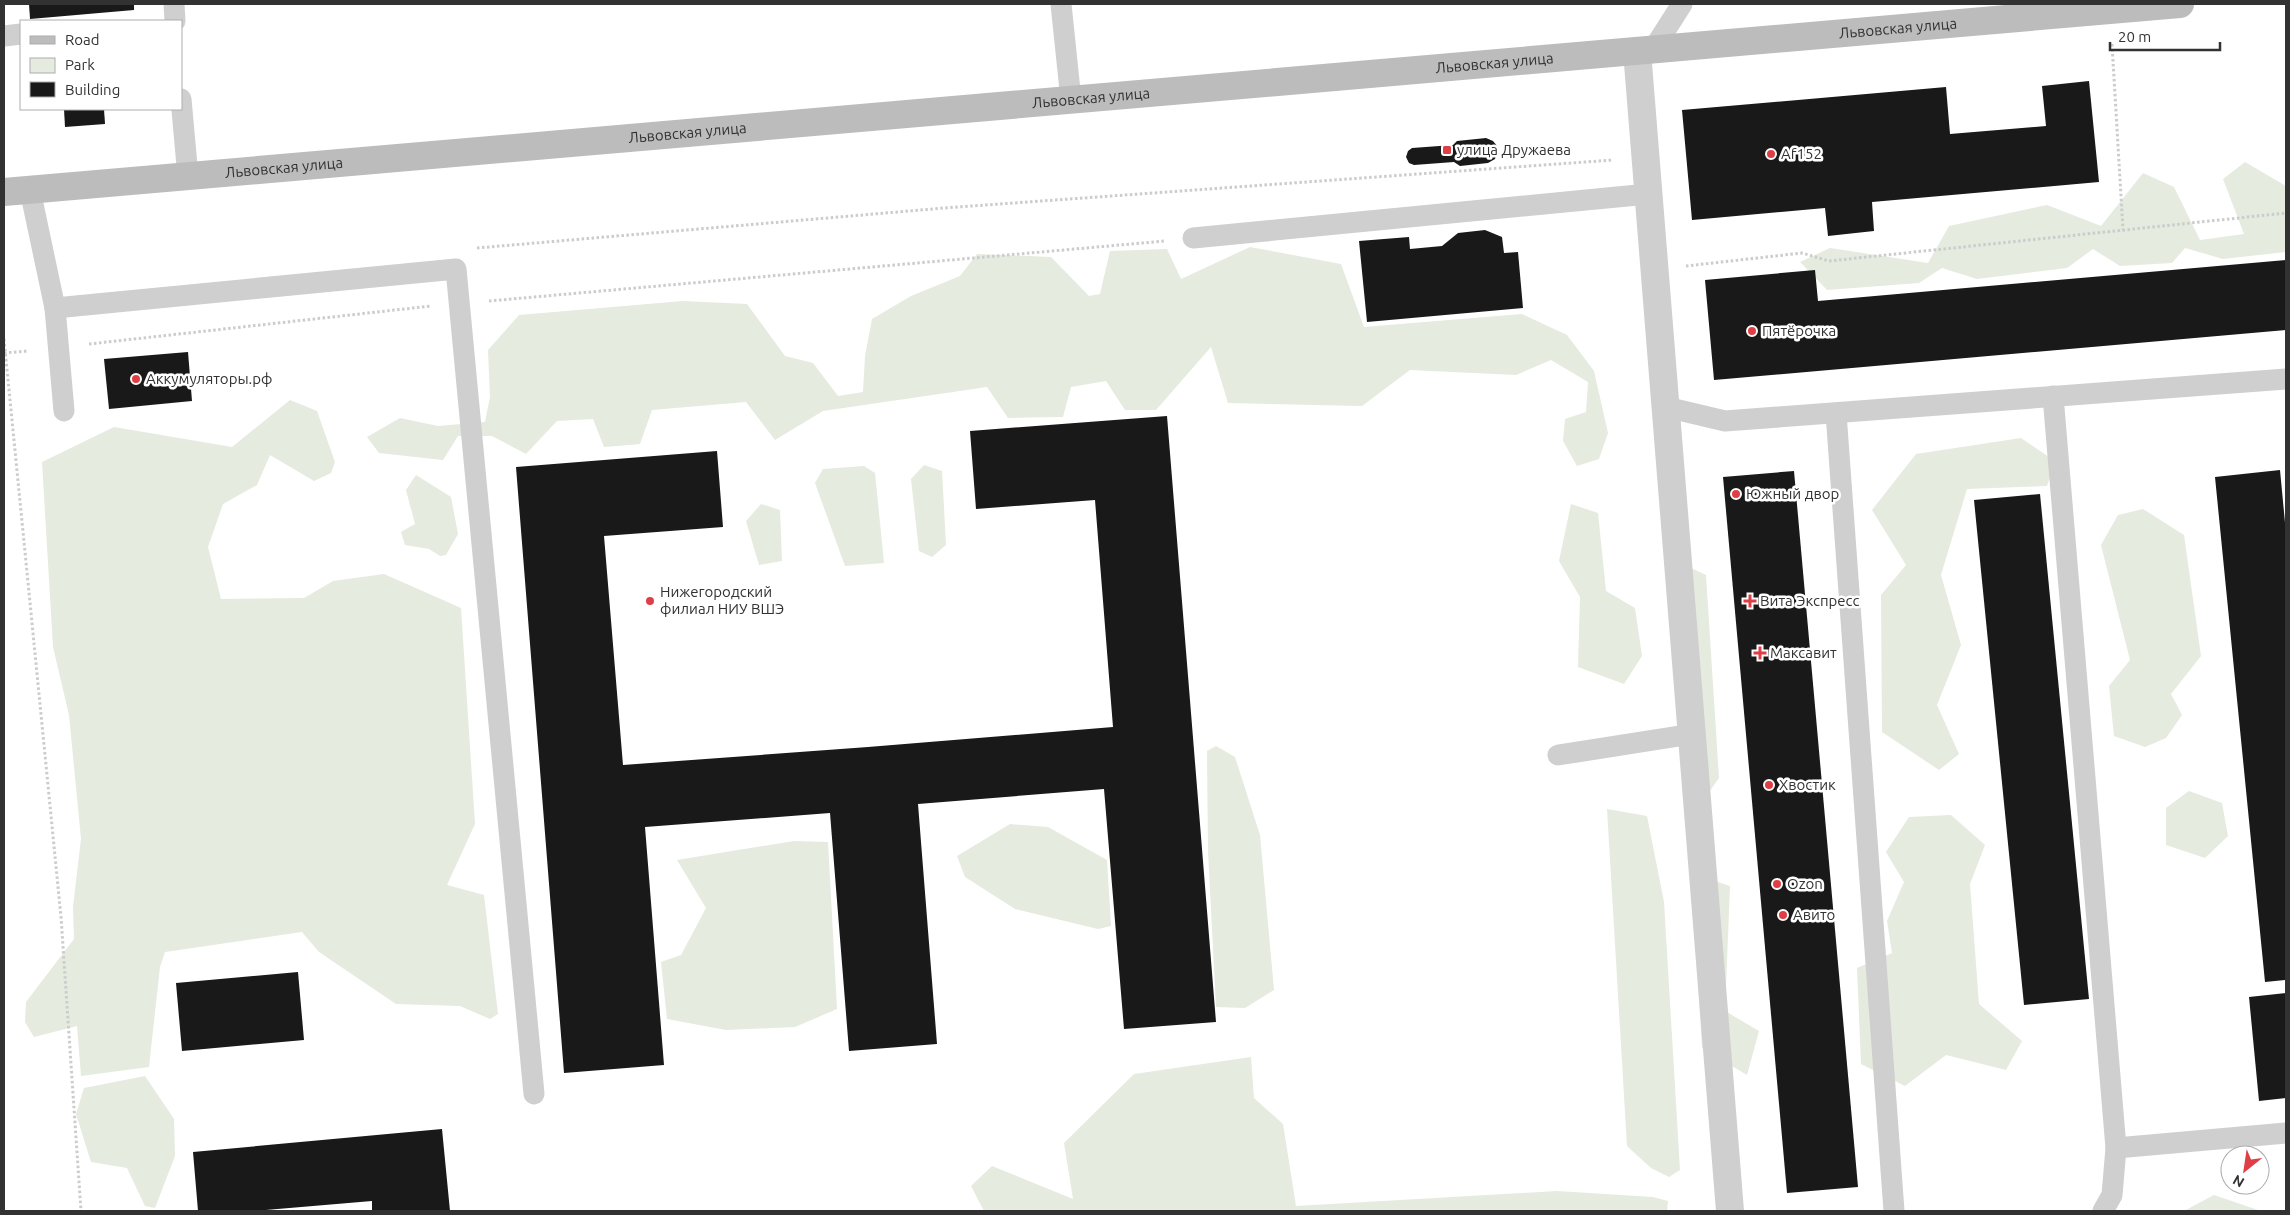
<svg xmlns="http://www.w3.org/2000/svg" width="2290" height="1215" font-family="Ubuntu,sans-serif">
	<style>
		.green { fill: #e5ebdf }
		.building { fill: #191919 }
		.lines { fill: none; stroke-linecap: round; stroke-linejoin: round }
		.path { stroke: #ccc; stroke-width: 3; stroke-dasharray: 2.5 2.5; stroke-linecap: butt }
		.service { stroke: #cfcfcf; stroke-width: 21 }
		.minor { stroke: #cfcfcf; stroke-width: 28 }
		.secondary { stroke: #bcbcbc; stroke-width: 28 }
		.poi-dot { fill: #de3f46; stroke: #fff; stroke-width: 2 }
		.labels { text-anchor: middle; stroke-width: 5; stroke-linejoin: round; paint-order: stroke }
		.street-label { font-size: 15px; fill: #323232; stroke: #fff }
		.poi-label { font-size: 15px; fill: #323232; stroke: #fff; text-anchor: start }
	</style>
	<rect width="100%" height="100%" fill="#fff"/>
	<g class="green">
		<path d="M2245,162L2286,186V252L2223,259L2185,248L2172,263L2120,266L2093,249L2067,268L1977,279L1942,268L1919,283L1827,290L1800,262L1830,248L1928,263L1949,226L2047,205L2101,226L2143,173L2174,187L2200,240L2244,234L2223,179Z"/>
		<path d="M1250,247L1341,264L1364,327L1522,314L1567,335L1594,371L1608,433L1599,459L1577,466L1563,441L1565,419L1586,412L1588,382L1551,360L1516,375L1410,370L1362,406L1228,403L1211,347L1156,410H1125L1106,381L1071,387L1063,417L1008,418L987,387L823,411L775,440L746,402L652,410L640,444L604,447L593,419L557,421L526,454L492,436H458L443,460L379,453L367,437L400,418L438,426L485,422L490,397L488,350L519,315L683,301L747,304L785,356L813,363L838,396L863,392L865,356L872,319L911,296L960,276L977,254L1051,257L1089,296L1100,294L1110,251L1167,249L1181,279Z"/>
		<path d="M290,400L317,411L335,462L331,473L314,481L270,455L257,485L223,504L208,547L221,599L304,598L333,581L384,574L461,608L475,824L447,885L484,895L498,1014L490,1019L460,1006L396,1004L319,952L302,932L165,952L160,967L149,1067L81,1076L77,1026L34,1037L25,1022L26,1002L74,939L73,907L81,839L69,715L53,647L42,462L114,427L232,447Z"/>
		<path d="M2021,438L2055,461L2047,486L1967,489L1941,575L1961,645L1937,705L1959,754L1939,770L1882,732L1881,595L1906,565L1872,510L1916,454Z"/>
		<path d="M924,465L942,471L946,545L932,557L919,551L911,479Z"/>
		<path d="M864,466L875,473L884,563L845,566L815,483L823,469Z"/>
		<path d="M416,475L451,497L458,534L446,555L440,556L429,549L405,545L401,532L415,524L406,490Z"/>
		<path d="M761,504L780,510L782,561L759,565L746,521Z"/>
		<path d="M1571,504L1598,513L1606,591L1635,608L1642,656L1624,684L1578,667L1580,597L1559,561Z"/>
		<path d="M2143,509L2184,535L2201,656L2171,694L2182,715L2166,738L2145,747L2114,736L2109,686L2130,660L2101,545L2118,515Z"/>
		<path d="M1689,567L1706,575L1719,778L1704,799Z"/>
		<path d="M1216,746L1235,757L1260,835L1274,990L1245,1008L1216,1007L1208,851L1207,751Z"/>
		<path d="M2189,791L2222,803L2228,836L2205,858L2166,845V808Z"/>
		<path d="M1607,809L1647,816L1664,902L1680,1170L1669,1177L1651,1168L1627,1146Z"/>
		<path d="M1951,815L1985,845L1970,884L1979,1004L2022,1041L2006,1070L1946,1055L1905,1086L1861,1064L1857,968L1892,953L1887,921L1904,882L1886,852L1909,817Z"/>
		<path d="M1010,824L1048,827L1107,860L1111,926L1098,929L1015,909L965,877L957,856Z"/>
		<path d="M794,841L828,842L837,1009L795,1027L726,1030L667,1019L661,962L681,955L706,908L677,860Z"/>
		<path d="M1712,880L1730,886L1725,1011L1759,1031L1747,1075L1702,1048L1693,902Z"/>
		<path d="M1251,1057L1254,1098L1283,1124L1296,1206L1557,1191L1653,1197L1668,1201L1667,1211H984L971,1186L992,1166L1073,1199L1064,1143L1134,1074Z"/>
		<path d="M145,1076L174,1119L175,1156L155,1208L145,1206L127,1168L91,1162L76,1114L84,1088Z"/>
		<path d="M2214,1195L2258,1210V1211H2184Z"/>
	</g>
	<g class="building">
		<path d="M29,4H134V10L30,19Z"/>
		<path d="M2089,81L2099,182L1872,202L1874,231L1828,236L1825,208L1692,220L1682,110L1946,87L1950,134L2046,126L2042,86Z"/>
		<path d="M64,109H104L105,124L65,127Z"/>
		<path d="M1486,138L1493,141L1498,147L1495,159L1488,163L1460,166L1454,162L1414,165L1409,163L1406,157L1408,151L1412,148L1453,145L1457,141Z"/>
		<path d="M1485,230L1502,237L1504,253L1518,252L1523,308L1367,322L1359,241L1409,237L1410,249L1442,246L1458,233Z"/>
		<path d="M2286,260V330L1714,380L1705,280L1815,270L1818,301Z"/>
		<path d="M188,352L192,401L109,409L104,359Z"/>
		<path d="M1167,416L1216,1022L1124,1029L1104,789L918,804L937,1044L849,1051L830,813L645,827L664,1065L564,1073L516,467L717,451L723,527L604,536L623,765L868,747L1113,727L1095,500L976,509L970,431Z"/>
		<path d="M2280,470L2286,533L2285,984V980L2265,982L2215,477Z"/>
		<path d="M1794,471L1858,1187L1787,1193L1723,477Z"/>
		<path d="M2040,494L2089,999L2024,1005L1974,500Z"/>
		<path d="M298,972L304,1040L182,1051L176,983Z"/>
		<path d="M2286,993V1098L2259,1101L2249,997Z"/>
		<path d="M442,1129L450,1211H372V1201L253,1211H198L193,1152Z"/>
	</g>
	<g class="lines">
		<g class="path">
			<path d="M2112,44L2123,230"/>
			<path d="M477,248L944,208L1613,160"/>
			<path d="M1686,266L1802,253L1829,261L2286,213"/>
			<path d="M489,301L1165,241"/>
			<path d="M4,339L61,917L81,1211"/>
			<path d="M89,344L431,306"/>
			<path d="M4,353L28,351"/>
		</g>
		<g class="service">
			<path d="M174,4L175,21"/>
			<path d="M1061,4L1071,100"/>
			<path d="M4,36L21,34"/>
			<path d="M1654,48L1682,4"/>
			<path d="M181,99L188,177"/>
			<path d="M30,190L55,308L456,269L534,1094"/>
			<path d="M1193,238L1648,194"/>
			<path d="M55,308L64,411"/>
			<path d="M2053,396L2116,1148L2112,1195L2103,1211"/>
			<path d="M1666,407L1725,421L2286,379"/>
			<path d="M1836,413L1894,1211"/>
			<path d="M1558,755L1692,734"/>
			<path d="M2116,1148L2286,1133"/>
		</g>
		<path class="minor" d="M1637,51L1730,1211"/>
		<path class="secondary" id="s1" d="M4,192L2180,4"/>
	</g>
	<g class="poi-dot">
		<rect x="1442" y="145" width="10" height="10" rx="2.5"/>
		<circle cx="1771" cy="154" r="5"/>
		<circle cx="1752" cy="331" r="5"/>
		<circle cx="136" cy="379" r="5"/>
		<circle cx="1736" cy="494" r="5"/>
		<circle cx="650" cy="601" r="5"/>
		<path d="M1747.5 593.5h5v5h5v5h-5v5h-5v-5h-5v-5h5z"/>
		<path d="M1757.5 645.5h5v5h5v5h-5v5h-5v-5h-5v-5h5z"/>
		<circle cx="1769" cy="785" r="5"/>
		<circle cx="1777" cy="884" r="5"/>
		<circle cx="1783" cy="915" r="5"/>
	</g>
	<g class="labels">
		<g class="street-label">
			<text dy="5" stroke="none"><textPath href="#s1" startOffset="1901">Львовская улица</textPath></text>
			<text dy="5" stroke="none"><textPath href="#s1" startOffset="1496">Львовская улица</textPath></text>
			<text dy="5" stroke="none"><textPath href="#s1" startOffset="1091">Львовская улица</textPath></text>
			<text dy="5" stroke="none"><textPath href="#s1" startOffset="686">Львовская улица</textPath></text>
			<text dy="5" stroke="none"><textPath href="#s1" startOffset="281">Львовская улица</textPath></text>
		</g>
		<g class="poi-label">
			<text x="1457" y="155">улица Дружаева</text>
			<text x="1781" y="159">Af152</text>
			<text x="1762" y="336">Пятёрочка</text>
			<text x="146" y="384">Аккумуляторы.рф</text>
			<text x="1746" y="499">Южный двор</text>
			<text x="660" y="597">Нижегородский<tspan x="660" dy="17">филиал НИУ ВШЭ</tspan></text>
			<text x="1760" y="606">Вита Экспресс</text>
			<text x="1770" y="658">Максавит</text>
			<text x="1779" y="790">Хвостик</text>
			<text x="1787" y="889">Ozon</text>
			<text x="1793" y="920">Авито</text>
		</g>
	</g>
	<rect width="2290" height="1215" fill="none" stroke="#323232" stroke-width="10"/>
	<rect x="20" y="20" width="162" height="90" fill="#ffffff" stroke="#adadad"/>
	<rect x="30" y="36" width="25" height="8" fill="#bcbcbc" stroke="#adadad"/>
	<text x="65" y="45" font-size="15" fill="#323232">Road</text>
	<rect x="30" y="58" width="25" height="15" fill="#e5ebdf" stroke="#adadad"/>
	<text x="65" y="70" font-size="15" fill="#323232">Park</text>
	<rect x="30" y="82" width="25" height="15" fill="#191919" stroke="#adadad"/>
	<text x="65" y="95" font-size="15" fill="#323232">Building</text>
	<g transform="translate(2245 1170) rotate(210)"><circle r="24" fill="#ffffff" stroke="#adadad"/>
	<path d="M0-4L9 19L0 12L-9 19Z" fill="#de3f46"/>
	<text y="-8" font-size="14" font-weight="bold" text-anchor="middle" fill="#323232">N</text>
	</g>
	<path d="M2110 42v8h110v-8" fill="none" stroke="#323232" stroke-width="2.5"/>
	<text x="2118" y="42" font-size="15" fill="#323232" stroke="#ffffff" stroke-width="4" paint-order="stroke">20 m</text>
</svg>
